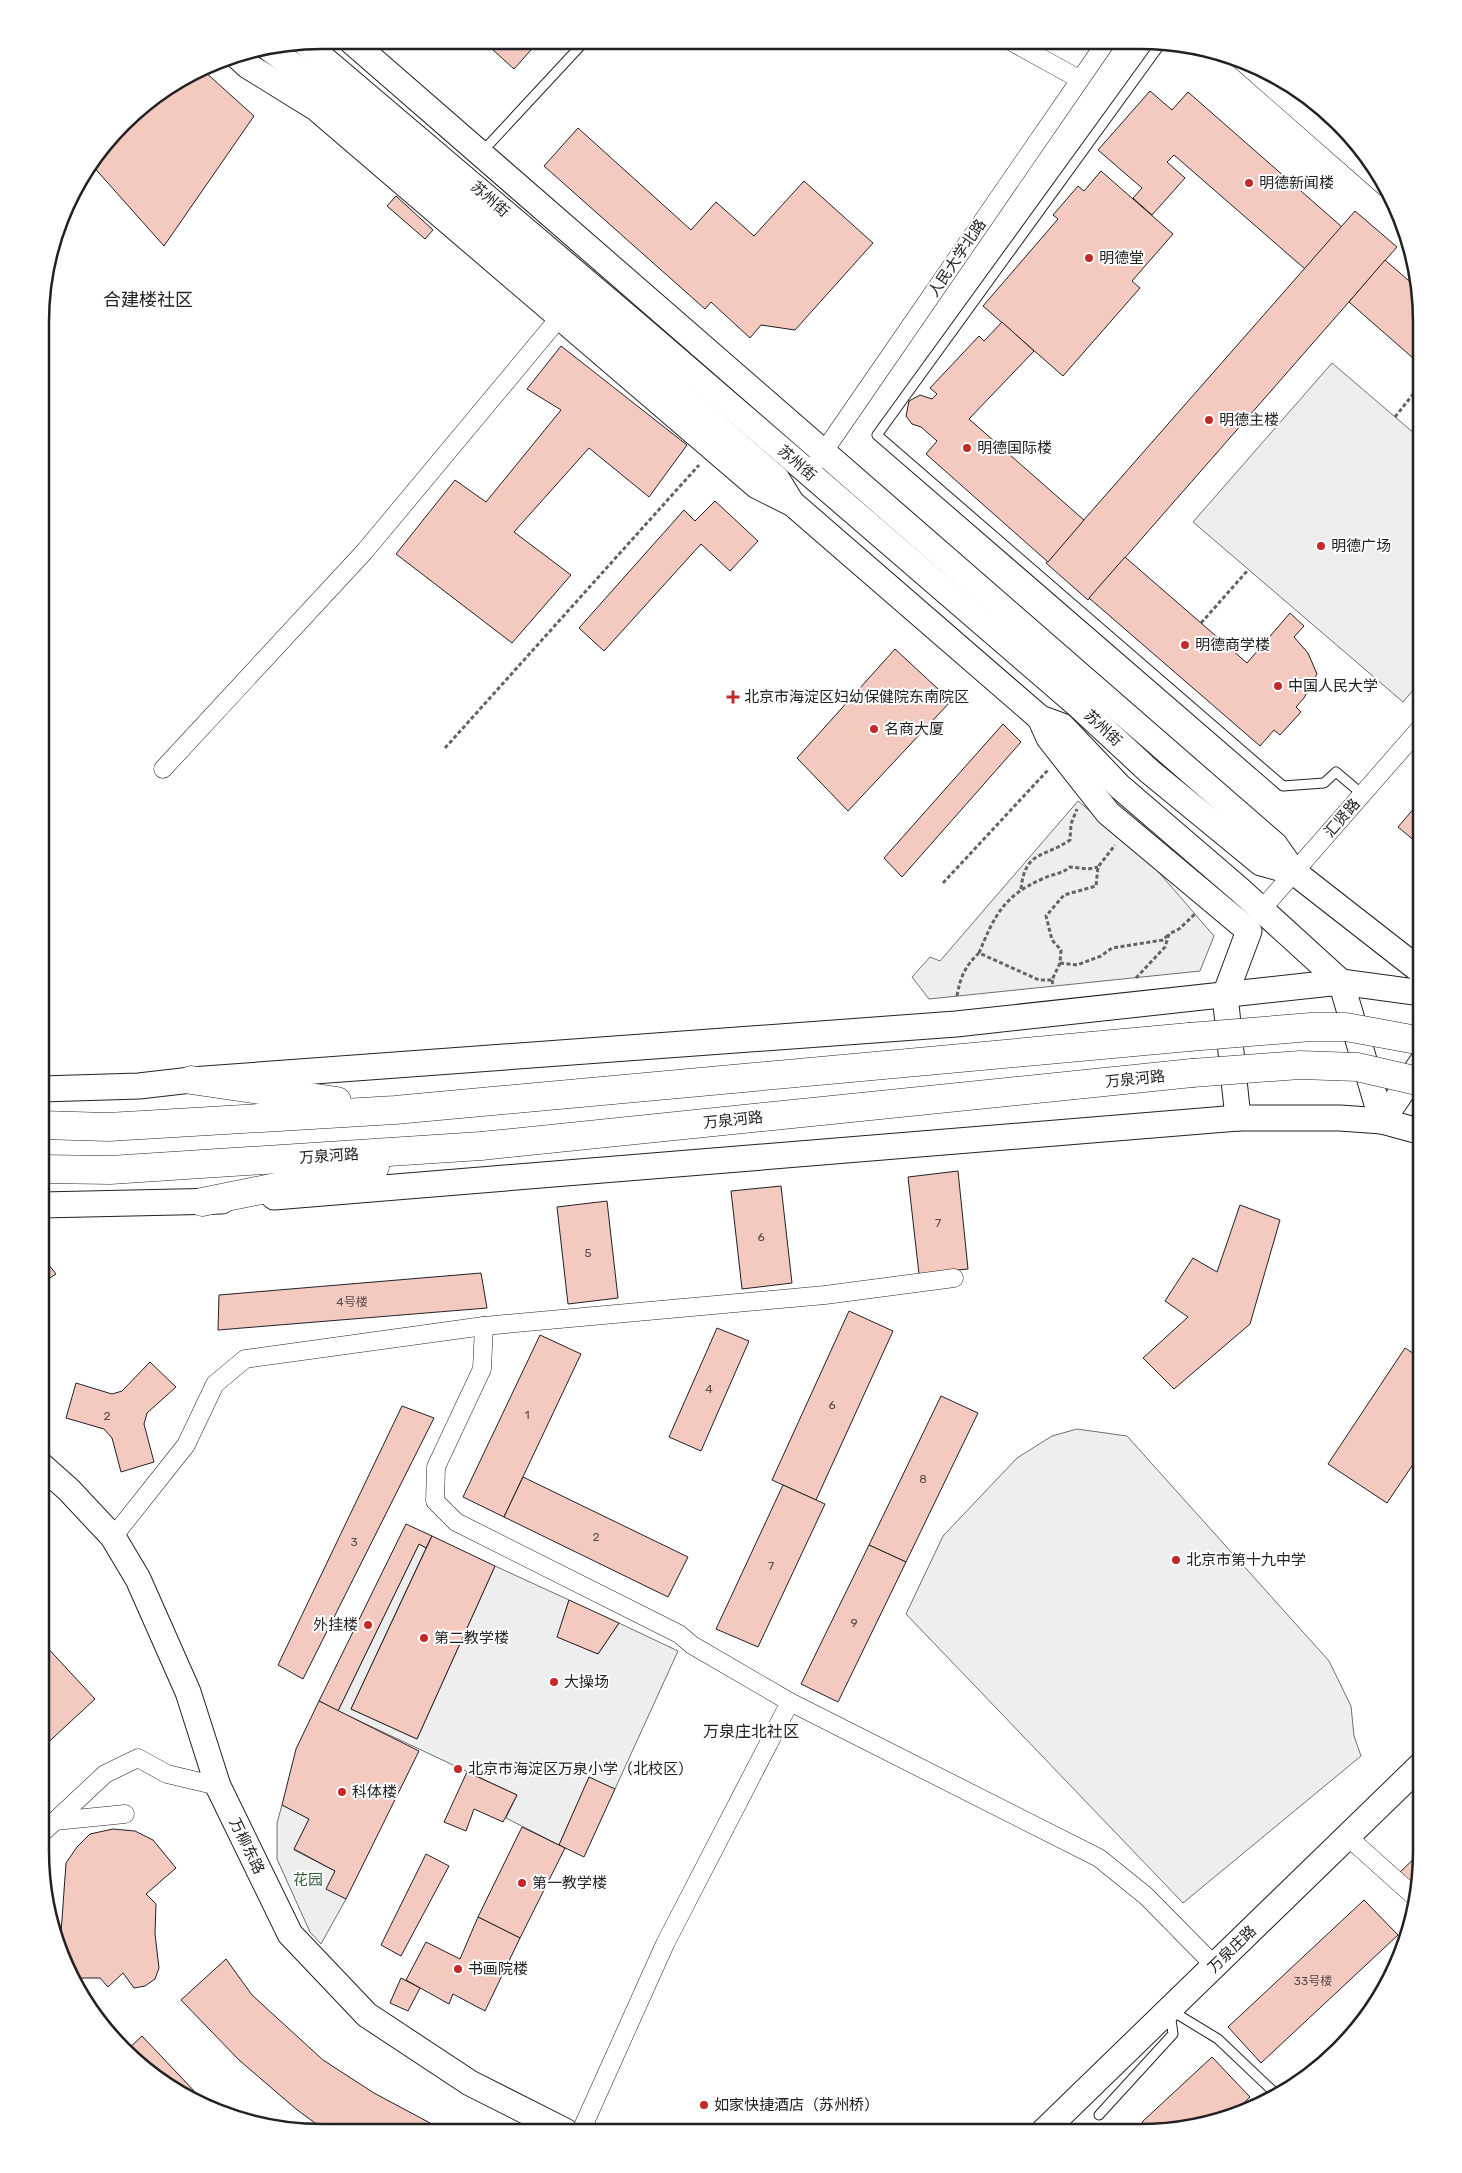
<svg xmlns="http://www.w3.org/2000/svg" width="1462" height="2173" font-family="Rubik,'Noto Sans SC',sans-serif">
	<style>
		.green { fill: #eee; stroke: #6f6f6f }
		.parking { fill: #ededed; stroke: #6f6f6f }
		.building { fill: #f3c9c0; stroke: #222 }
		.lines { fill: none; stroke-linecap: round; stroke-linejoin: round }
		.lane-casing { stroke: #222; stroke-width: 11 }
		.street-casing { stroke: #222; stroke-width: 19 }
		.secondary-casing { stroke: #222; stroke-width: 27 }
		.highway-casing { stroke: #222; stroke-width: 29 }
		.path { stroke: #646464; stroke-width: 3; stroke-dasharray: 4 2.5; stroke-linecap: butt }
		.lane { stroke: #fff; stroke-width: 9 }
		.street { stroke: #fff; stroke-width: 18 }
		.secondary { stroke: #fff; stroke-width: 25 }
		.highway { stroke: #fff; stroke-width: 28 }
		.highway-bridge-casing { stroke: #222; stroke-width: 29; stroke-linecap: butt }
		.highway-bridge { stroke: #fff; stroke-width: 28 }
		.poi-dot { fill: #c62828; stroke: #fff; stroke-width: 2 }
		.labels { text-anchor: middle; stroke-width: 4; stroke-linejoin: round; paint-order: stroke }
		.number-label { font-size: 12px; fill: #564c4a }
		.poi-label { font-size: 15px; fill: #222; stroke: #fff; text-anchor: start }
		.street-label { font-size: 15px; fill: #222; stroke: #fff }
		.park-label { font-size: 15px; fill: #2f5e38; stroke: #fff }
		.neighbourhood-label { font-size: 16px; fill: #222; stroke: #fff }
		.quarter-label { font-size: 18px; fill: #222; stroke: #fff }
		.rim { fill: none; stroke: #222; stroke-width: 2.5 }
	</style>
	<rect width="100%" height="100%" fill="#fff"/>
	<g class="green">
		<path d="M1078,801L1150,862L1214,936L1200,971L929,999L912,977L930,957L940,961Z"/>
		<path d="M1077,1429L1127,1436L1329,1661L1351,1706L1354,1736L1361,1756L1183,1903L906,1614L943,1536L1017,1458L1052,1436Z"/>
		<path d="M419,1544L426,1548L351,1709L417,1739L495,1566L569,1600L558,1637L598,1654L619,1623L678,1651L615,1789L589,1778L559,1845L506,1818L517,1795L338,1711Z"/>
		<path d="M282,1805L309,1819L294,1850L335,1871L327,1889L346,1899L321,1944L310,1932L277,1859V1823Z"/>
	</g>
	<path class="parking" d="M1332,363L1422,440V680L1403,702L1193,522Z"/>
	<g class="building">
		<path d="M482,40L539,41L514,69Z"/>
		<path d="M204,71L254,116L164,246L91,164L136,110Z"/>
		<path d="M1150,91L1172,110L1188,92L1342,227L1305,269L1174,155L1167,162L1185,178L1152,215L1133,198L1142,188L1098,150Z"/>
		<path d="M578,128L691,230L716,202L754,236L804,181L873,243L795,330L761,325L750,338L711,302L705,309L544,166Z"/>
		<path d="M1101,171L1173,234L1132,281L1140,288L1063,376L983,306L1058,219L1053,215L1078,186L1084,191Z"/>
		<path d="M396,196L433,230L425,239L387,206Z"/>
		<path d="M1355,211L1397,247L1088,600L1046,563Z"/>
		<path d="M1385,260L1415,286L1422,322V366L1349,302Z"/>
		<path d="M1002,322L1034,351L969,419L1084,520L1048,562L926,454L937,441L921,427L912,424L906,416L909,401L920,395L932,399L937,394L930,388L979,336L984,341Z"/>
		<path d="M561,346L687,445L649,497L589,448L514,532L571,575L512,643L396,554L455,480L486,502L561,410L527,389Z"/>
		<path d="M715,501L758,541L730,571L701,544L604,651L579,628L684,510L695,521Z"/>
		<path d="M1125,557L1247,663L1290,613L1304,626L1294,637L1308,653L1317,674L1304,698L1296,707L1301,712L1280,735L1274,730L1260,746L1089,598Z"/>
		<path d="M895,649L951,701L848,811L797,758Z"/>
		<path d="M1003,724L1021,742L902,877L884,858Z"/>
		<path d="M1422,799V847L1398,827Z"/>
		<path d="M958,1171L968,1269L919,1274L908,1177Z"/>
		<path d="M781,1186L792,1283L742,1289L731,1191Z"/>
		<path d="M607,1201L618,1298L568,1304L557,1207Z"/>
		<path d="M1240,1205L1280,1220L1250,1324L1174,1389L1143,1358L1188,1317L1165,1301L1193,1258L1217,1272Z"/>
		<path d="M41,1255L56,1274L41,1284Z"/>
		<path d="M481,1273L487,1308L218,1330L219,1295Z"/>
		<path d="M849,1311L893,1331L816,1500L772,1480Z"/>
		<path d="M717,1328L749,1341L701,1451L669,1437Z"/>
		<path d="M540,1335L581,1354L504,1517L463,1497Z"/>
		<path d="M1405,1348L1422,1359V1451L1387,1503L1328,1464Z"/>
		<path d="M150,1362L176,1387L147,1413L144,1424L154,1462L121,1472L112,1438L104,1429L66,1418L76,1383L112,1394L122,1391Z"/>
		<path d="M941,1396L978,1413L906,1562L869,1545Z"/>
		<path d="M402,1406L434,1418L303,1679L278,1665Z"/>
		<path d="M523,1477L688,1557L668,1597L504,1517Z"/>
		<path d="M783,1485L825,1504L758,1647L716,1629Z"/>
		<path d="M406,1524L432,1536L426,1548L419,1544L338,1711L319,1701Z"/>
		<path d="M432,1536L495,1566L417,1739L351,1709Z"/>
		<path d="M869,1545L906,1562L838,1702L801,1684Z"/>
		<path d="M569,1600L619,1623L598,1654L557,1637Z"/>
		<path d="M44,1644L95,1699L40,1750V1647Z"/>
		<path d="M319,1701L419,1751L346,1899L326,1889L335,1871L294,1849L309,1819L282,1805L296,1749Z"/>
		<path d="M467,1772L517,1795L503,1822L474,1809L466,1831L444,1822Z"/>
		<path d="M589,1777L615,1789L584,1857L559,1845Z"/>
		<path d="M522,1827L565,1848L520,1938L478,1917Z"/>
		<path d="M113,1829L135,1831L153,1840L176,1868L146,1894L156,1904L155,1934L159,1968L155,1979L145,1986L134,1988L123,1973L108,1987L100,1978H72L62,1959L56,1933H61L66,1863L77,1847L90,1834Z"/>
		<path d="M1421,1852V1870L1417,1891L1399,1873Z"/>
		<path d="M426,1854L449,1866L401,1956L381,1945Z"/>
		<path d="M1364,1900L1398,1935L1261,2063L1228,2027Z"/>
		<path d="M478,1917L520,1938L485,2011L453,1994L449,2004L406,1980L426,1942L460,1959Z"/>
		<path d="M226,1959L252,1995L323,2060L374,2093L445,2131H326L296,2109L239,2060L181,2000Z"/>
		<path d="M401,1978L420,1988L408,2011L390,2003Z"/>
		<path d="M1379,1998L1374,2008L1353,2032L1348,2027Z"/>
		<path d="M142,2036L197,2094L192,2099L150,2075L126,2051Z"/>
		<path d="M1212,2057L1250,2097L1231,2115L1150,2131L1142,2122Z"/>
	</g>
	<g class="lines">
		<defs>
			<g id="lane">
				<path d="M1162,42L877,435L1283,786L1324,783L1336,772L1362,794"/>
				<path d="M481,153L585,41"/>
				<path d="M1172,2011L1218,2039L1276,2094"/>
				<path d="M1099,2115L1173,2034L1170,2013"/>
			</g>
			<g id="street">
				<path d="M1012,42L1079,79"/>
				<path d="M1239,59L1385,187"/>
				<path d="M818,460L1106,42"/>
				<path d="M163,769L365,551L560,317"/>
				<path d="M1262,909L1422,726"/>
				<path d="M484,1326L482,1369L436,1467L435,1501L456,1522L679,1634L692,1645L790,1702L1099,1858L1146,1896L1215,1966"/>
				<path d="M113,1537L186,1445L215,1384L245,1359L484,1326L825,1295L954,1278"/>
				<path d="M55,1821L125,1814"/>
				<path d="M40,1835L105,1774L138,1758L167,1774L218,1786"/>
				<path d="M1348,1837L1416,1898"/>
				<path d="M581,2131L665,1944L790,1702"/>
			</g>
			<g id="secondary">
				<path d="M350,40L1275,845L1294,872"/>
				<path d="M305,43L637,325L1079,706L1149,771L1261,863L1294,872L1422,972"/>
				<path d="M270,49L356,111L777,479L790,500"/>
				<path d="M235,54L248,66L316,108L757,486L793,504L1040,718L1062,726L1119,786L1240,890L1341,982L1382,1121"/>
				<path d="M1040,718L1049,738L1108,813L1249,931L1225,995L1238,1118"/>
				<path d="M41,1089L139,1086L191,1080L956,1024L1341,982L1422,993"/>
				<path d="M1382,1121L1422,1062"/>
				<path d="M274,1197L1238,1118H1340L1382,1121L1422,1132"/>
				<path d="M41,1205L222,1201"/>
				<path d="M41,1465L69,1490L113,1537L138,1579L188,1692L218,1786L290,1934L367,2015L470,2083L565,2131"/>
				<path d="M1042,2133L1421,1765"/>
			</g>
			<g id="highway">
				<path d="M191,1080L337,1101"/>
				<path d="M41,1125L108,1127L395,1110L1189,1037"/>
				<path d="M41,1169L110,1170L481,1146L1192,1073"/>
				<path d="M202,1202L375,1167"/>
			</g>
		</defs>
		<use href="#lane" class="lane-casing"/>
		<use href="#street" class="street-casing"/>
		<use href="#secondary" class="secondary-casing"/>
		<use href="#highway" class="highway-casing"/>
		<g class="path">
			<path d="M1395,417L1422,383"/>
			<path d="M1201,623L1248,570"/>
			<path d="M445,748L699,465"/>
			<path d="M943,883L1048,770"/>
			<path d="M1021,889C1025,850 1044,858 1070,840L1071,824L1077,809"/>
			<path d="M979,953C994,917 1003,896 1042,879C1052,874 1062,874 1070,867L1088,869L1098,867"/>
			<path d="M1060,963L1077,965L1101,956L1112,948L1163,940L1169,934"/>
			<path d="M1136,978L1165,947L1169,934L1179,929L1195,914"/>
			<path d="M1052,980L1053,986"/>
			<path d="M957,996C960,978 965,966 979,953L1039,980H1052L1060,963L1061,950L1052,940L1046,916L1064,895L1096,886L1098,867L1115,845"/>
		</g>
		<use href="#lane" class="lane"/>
		<use href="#street" class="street"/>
		<use href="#secondary" class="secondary"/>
		<use href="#highway" class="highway"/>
		<defs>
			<g id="highway-bridge">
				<path d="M1189,1037L1311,1027H1346L1422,1041"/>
				<path d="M1192,1073L1300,1065L1357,1067L1422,1082"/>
			</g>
		</defs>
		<use href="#highway-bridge" class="highway-bridge-casing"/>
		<use href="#highway-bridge" class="highway-bridge"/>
	</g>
	<g class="poi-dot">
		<circle cx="1249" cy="183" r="5"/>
		<circle cx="1089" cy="258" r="5"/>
		<circle cx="1209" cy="420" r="5"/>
		<circle cx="967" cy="448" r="5"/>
		<circle cx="1321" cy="546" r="5"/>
		<circle cx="1185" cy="645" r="5"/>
		<circle cx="1278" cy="686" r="5"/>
		<path d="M730.5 689.5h5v5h5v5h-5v5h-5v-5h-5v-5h5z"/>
		<circle cx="874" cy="729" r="5"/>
		<circle cx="1176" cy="1560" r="5"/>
		<circle cx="368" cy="1625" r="5"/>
		<circle cx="424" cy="1638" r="5"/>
		<circle cx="554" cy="1682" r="5"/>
		<circle cx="458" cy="1769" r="5"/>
		<circle cx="342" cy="1792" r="5"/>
		<circle cx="522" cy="1883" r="5"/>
		<circle cx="458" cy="1969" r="5"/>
		<circle cx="704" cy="2105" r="5"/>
	</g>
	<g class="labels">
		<g class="number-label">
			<text x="938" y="1227">7</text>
			<text x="761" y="1241">6</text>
			<text x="588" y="1257">5</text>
			<text x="352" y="1306">4号楼</text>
			<text x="709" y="1393">4</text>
			<text x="832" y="1409">6</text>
			<text x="527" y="1419">1</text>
			<text x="107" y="1420">2</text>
			<text x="923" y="1483">8</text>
			<text x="596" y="1541">2</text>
			<text x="354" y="1546">3</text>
			<text x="771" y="1570">7</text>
			<text x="854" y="1627">9</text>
			<text x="1313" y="1985">33号楼</text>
		</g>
		<g class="poi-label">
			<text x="1259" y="188">明德新闻楼</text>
			<text x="1099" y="263">明德堂</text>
			<text x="1219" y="425">明德主楼</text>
			<text x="977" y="453">明德国际楼</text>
			<text x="1331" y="551">明德广场</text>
			<text x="1195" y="650">明德商学楼</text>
			<text x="1288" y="691">中国人民大学</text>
			<text x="744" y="702">北京市海淀区妇幼保健院东南院区</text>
			<text x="884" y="734">名商大厦</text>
			<text x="1186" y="1565">北京市第十九中学</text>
			<text x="358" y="1630" text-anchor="end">外挂楼</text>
			<text x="434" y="1643">第二教学楼</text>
			<text x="564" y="1687">大操场</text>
			<text x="468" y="1774">北京市海淀区万泉小学（北校区）</text>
			<text x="352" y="1797">科体楼</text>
			<text x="532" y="1888">第一教学楼</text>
			<text x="468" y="1974">书画院楼</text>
			<text x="714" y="2110">如家快捷酒店（苏州桥）</text>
		</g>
		<g class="street-label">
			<text transform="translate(490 199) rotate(41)" y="5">苏州街</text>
			<text transform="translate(957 258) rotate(-56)" y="5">人民大学北路</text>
			<text transform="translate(797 463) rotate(41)" y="5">苏州街</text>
			<text transform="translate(1103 728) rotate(43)" y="5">苏州街</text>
			<text transform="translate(1342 818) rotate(-49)" y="5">汇贤路</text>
			<text transform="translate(1135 1079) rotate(-6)" y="5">万泉河路</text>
			<text transform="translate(733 1120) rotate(-6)" y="5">万泉河路</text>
			<text transform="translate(329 1156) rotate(-4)" y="5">万泉河路</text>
			<text transform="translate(247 1846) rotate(64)" y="5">万柳东路</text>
			<text transform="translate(1232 1949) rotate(-44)" y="5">万泉庄路</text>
		</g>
		<g class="park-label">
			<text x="308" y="1885">花园</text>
		</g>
		<g class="neighbourhood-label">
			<text x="751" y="1737">万泉庄北社区</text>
		</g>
		<g class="quarter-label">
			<text x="148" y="306">合建楼社区</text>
		</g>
	</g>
	<path d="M0 0H1462V2173H0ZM322 49H1140A273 273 0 0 1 1413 322V1851A273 273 0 0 1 1140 2124H322A273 273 0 0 1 49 1851V322A273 273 0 0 1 322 49Z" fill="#fff" fill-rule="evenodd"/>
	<path class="rim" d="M322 49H1140A273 273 0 0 1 1413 322V1851A273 273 0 0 1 1140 2124H322A273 273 0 0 1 49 1851V322A273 273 0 0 1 322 49Z"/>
</svg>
